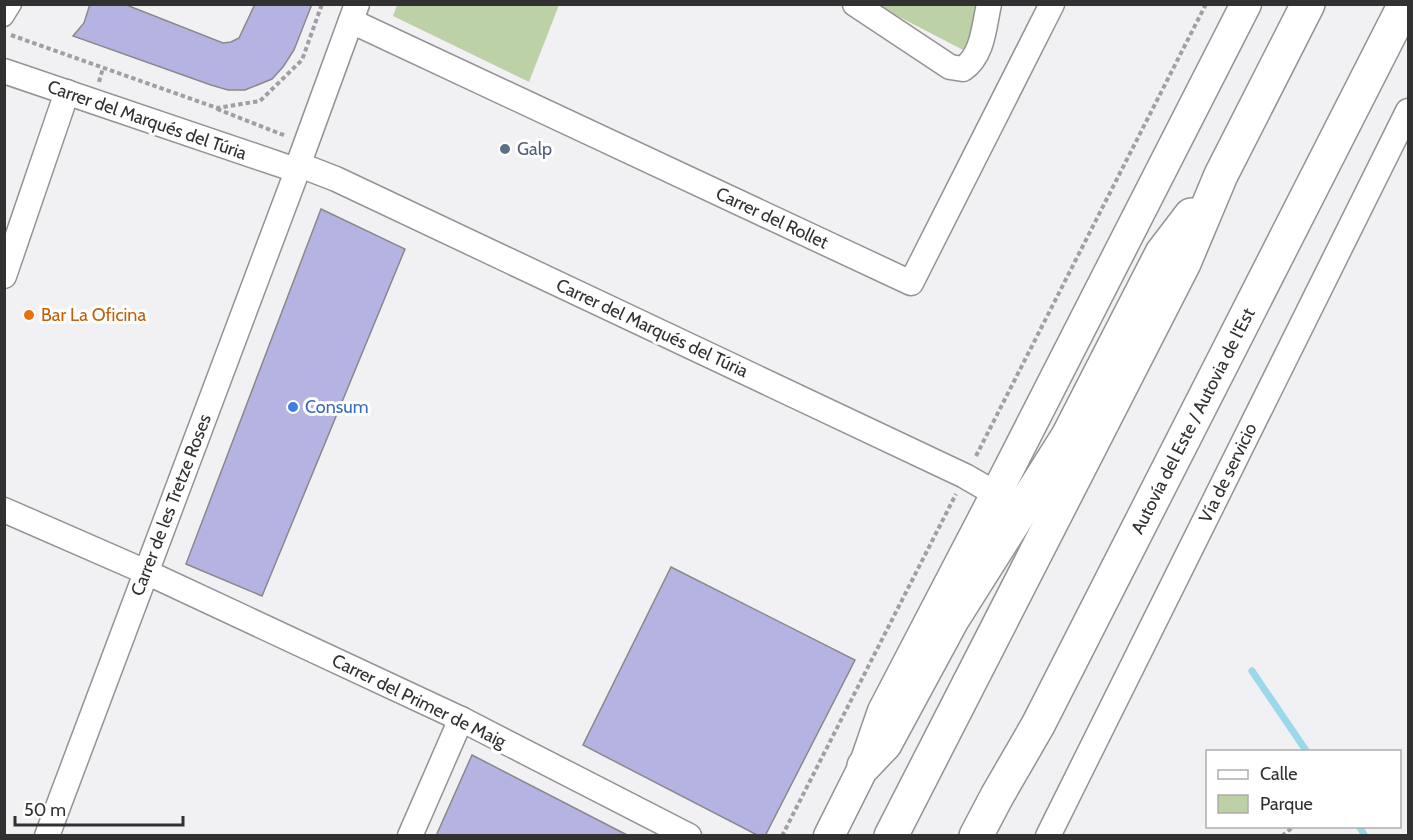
<svg xmlns="http://www.w3.org/2000/svg" width="1413" height="840" font-family="Cabin,sans-serif">
	<style>
		.green { fill: #bdd1a7 }
		.lines { fill: none; stroke-linecap: round; stroke-linejoin: round }
		.stream { stroke: #9bd8ea; stroke-width: 7 }
		.building { fill: #b5b3e2; stroke: #89898b; stroke-width: 1.5 }
		.pedestrian-casing { stroke: #939395; stroke-width: 21 }
		.minor-casing { stroke: #939395; stroke-width: 27 }
		.tertiary-casing { stroke: #939395; stroke-width: 33 }
		.motorway-casing { stroke: #939395; stroke-width: 36 }
		.path { stroke: #a0a0a2; stroke-width: 4; stroke-dasharray: 4.5 3; stroke-linecap: butt }
		.pedestrian { stroke: #fff; stroke-width: 18 }
		.minor { stroke: #fff; stroke-width: 24 }
		.tertiary { stroke: #fff; stroke-width: 30 }
		.motorway { stroke: #fff; stroke-width: 33 }
		.service-dot { fill: #5c6f8a; stroke: #fff; stroke-width: 2 }
		.food-dot { fill: #e8710a; stroke: #fff; stroke-width: 2 }
		.shop-dot { fill: #3f7fe0; stroke: #fff; stroke-width: 2 }
		.labels { text-anchor: middle; stroke-width: 6; stroke-linejoin: round; paint-order: stroke }
		.street-label { font-size: 18px; fill: #313132; stroke: #fff }
		.service-label { font-size: 18px; fill: #4e5e75; stroke: #fff; text-anchor: start }
		.food-label { font-size: 18px; fill: #c56008; stroke: #fff; text-anchor: start }
		.shop-label { font-size: 18px; fill: #366cbe; stroke: #fff; text-anchor: start }
	</style>
	<rect width="100%" height="100%" fill="#f1f1f3"/>
	<g class="green">
		<path d="M397,5V4L559,5L529,82L393,16Z"/>
		<path d="M878,5H980L967,52L886,10Z"/>
	</g>
	<g class="lines">
		<g class="stream">
			<path d="M1252,671L1307,752"/>
			<path d="M1359,826L1365,836"/>
		</g>
	</g>
	<g class="building">
		<path d="M90,4H124L223,43L231,42L239,38L255,4H312L294,50L283,67L272,79L245,90H228L211,85L73,36L84,23Z"/>
		<path d="M321,209L405,249L262,596L186,564Z"/>
		<path d="M671,567L855,660L765,836H759L583,745Z"/>
		<path d="M472,755L629,836H436Z"/>
	</g>
	<g class="lines">
		<defs>
			<path id="pedestrian" d="M4,17L12,4"/>
			<g id="minor">
				<path d="M855,4L950,67L963,69C983,55 984,27 989,4"/>
				<path d="M351,21L911,283L1052,4"/>
				<path d="M4,71L290,168"/>
				<path d="M300,160L357,4"/>
				<path d="M305,167L336,179L965,476L996,494"/>
				<path d="M4,276L67,92"/>
				<path d="M4,510L146,572L461,719L689,836"/>
				<path d="M47,836L296,174"/>
				<path d="M410,836L461,719"/>
				<path d="M1048,836L1408,111"/>
			</g>
			<path id="tertiary" d="M829,836L864,766L883,711L996,494L1246,4"/>
			<g id="motorway">
				<path d="M864,766L885,744L952,620L1068,436L1162,253L1191,215"/>
				<path d="M891,836L1184,263L1221,175L1308,4"/>
				<path d="M976,836L997,796L1038,725L1405,4"/>
			</g>
		</defs>
		<use href="#pedestrian" class="pedestrian-casing"/>
		<use href="#minor" class="minor-casing"/>
		<use href="#tertiary" class="tertiary-casing"/>
		<use href="#motorway" class="motorway-casing"/>
		<g class="path">
			<path d="M11,35L217,108L260,101L302,60L322,4"/>
			<path d="M99,82L103,68"/>
			<path d="M217,109L286,136"/>
			<path d="M976,456L1206,4"/>
			<path d="M782,836L956,494"/>
			<path d="M1282,836L1294,826"/>
		</g>
		<use href="#pedestrian" class="pedestrian"/>
		<use href="#minor" class="minor"/>
		<use href="#tertiary" class="tertiary"/>
		<use href="#motorway" class="motorway"/>
	</g>
	<circle class="service-dot" cx="505" cy="149" r="6"/>
	<circle class="food-dot" cx="29" cy="315" r="6"/>
	<circle class="shop-dot" cx="293" cy="407" r="6"/>
	<g class="labels">
		<g class="street-label">
			<text transform="translate(147 120) rotate(19)" y="6">Carrer del Marqués del Túria</text>
			<text transform="translate(772 218) rotate(25)" y="6">Carrer del Rollet</text>
			<text transform="translate(652 328) rotate(25)" y="6">Carrer del Marqués del Túria</text>
			<text transform="translate(1193 421) rotate(-63)" y="6">Autovía del Este / Autovia de l'Est</text>
			<text transform="translate(1228 473) rotate(-64)" y="6">Vía de servicio</text>
			<text transform="translate(171 505) rotate(-69)" y="6">Carrer de les Tretze Roses</text>
			<text transform="translate(419 701) rotate(26)" y="6">Carrer del Primer de Maig</text>
		</g>
		<g class="service-label">
			<text x="517" y="155">Galp</text>
		</g>
		<g class="food-label">
			<text x="41" y="321">Bar La Oficina</text>
		</g>
		<g class="shop-label">
			<text x="305" y="413">Consum</text>
		</g>
	</g>
	<rect width="1413" height="840" fill="none" stroke="#313132" stroke-width="12"/>
	<rect x="1206" y="750" width="195" height="78" fill="#ffffff" stroke="#adadad" stroke-width="1.5"/>
	<rect x="1218" y="770" width="30" height="9" fill="#ffffff" stroke="#adadad" stroke-width="1.5"/>
	<text x="1260" y="780" font-size="18" fill="#313132">Calle</text>
	<rect x="1218" y="795" width="30" height="18" fill="#bdd1a7" stroke="#adadad" stroke-width="1.5"/>
	<text x="1260" y="810" font-size="18" fill="#313132">Parque</text>
	<path d="M15 816v9h168v-9" fill="none" stroke="#313132" stroke-width="3"/>
	<text x="24" y="816" font-size="18" fill="#313132" stroke="#ffffff" stroke-width="4.5" paint-order="stroke">50 m</text>
</svg>
